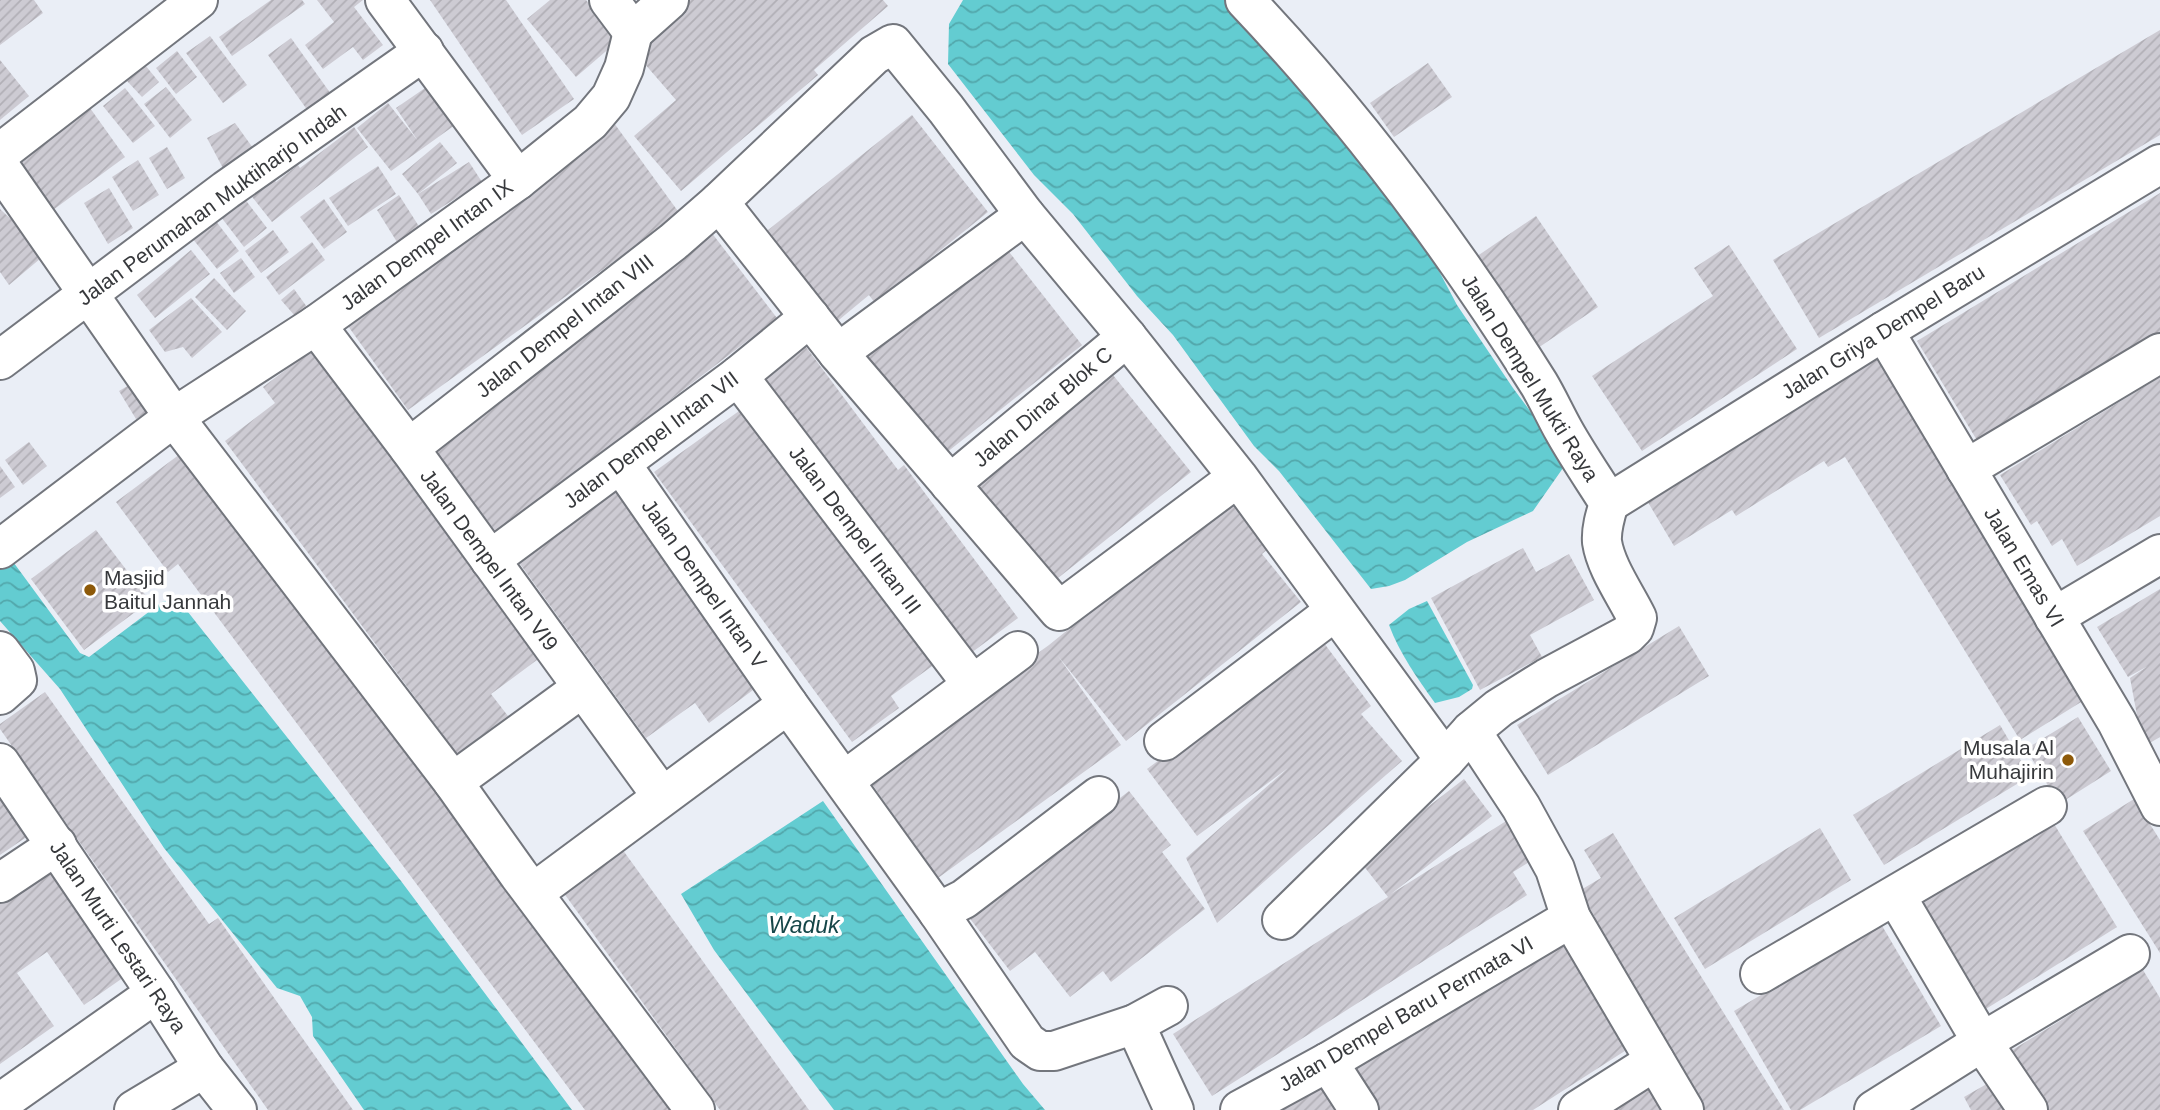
<svg xmlns="http://www.w3.org/2000/svg" width="2160" height="1110" font-family="Arial,sans-serif">
	<style>
		.water { fill: url(#water-waves) }
		.building { fill: url(#building-hatch) }
		.lines { fill: none; stroke-linecap: round; stroke-linejoin: round }
		.minor-casing { stroke: #73767d; stroke-width: 42 }
		.minor { stroke: #fff; stroke-width: 38 }
		.poi-dot { fill: #8d5909; stroke: #fff; stroke-width: 2.5 }
		.labels { text-anchor: middle; stroke-width: 7; stroke-linejoin: round; paint-order: stroke }
		.street-label { font-size: 21px; fill: #37393c; stroke: #fff }
		.poi-label { font-size: 21px; fill: #37393c; stroke: #fff; text-anchor: start }
		.water-label { font-size: 23px; font-style: italic; fill: #154648; stroke: #fff }
	</style>
	<defs>
		<pattern id="water-waves" width="16" height="10" patternUnits="userSpaceOnUse" patternTransform="scale(1.75)"><rect width="16" height="10" fill="#63ccd1"/><path d="M0 5q4-4 8 0t8 0" fill="none" stroke="#52a7ab"/></pattern>
		<pattern id="building-hatch" width="6" height="6" patternUnits="userSpaceOnUse" patternTransform="scale(1.75)"><rect width="6" height="6" fill="#cdcbd3"/><path d="M-1 1l2-2M0 6l6-6M5 7l2-2" fill="none" stroke="#b1afb6"/></pattern>
	</defs>
	<rect width="100%" height="100%" fill="#eaeef6"/>
	<g class="water">
		<path d="M963,0H1229L1395,188L1457,305L1513,388L1559,450L1563,468L1533,511L1467,542L1405,580L1389,586L1371,589L1279,471L1254,446L1173,335L1137,296L1073,214L1034,175L948,64L949,24Z"/>
		<path d="M11,559L80,653L89,657L162,602L170,600L184,607L401,881L572,1110H364L313,1036L312,1017L300,996L277,988L164,848L60,689L0,621V566Z"/>
		<path d="M1427,601L1473,685L1472,689L1459,697L1435,703C1417,678 1400,654 1389,625L1409,609Z"/>
		<path d="M823,801L1023,1084L1045,1110H834L714,950L681,894Z"/>
	</g>
	<g class="building">
		<path d="M0,0H34L43,13L0,45Z"/>
		<path d="M271,0H302L305,4L232,56L219,37Z"/>
		<path d="M317,0H363L354,7L383,45L363,60L353,47L323,69L305,45L334,22Z"/>
		<path d="M430,0H506L574,99L522,135Z"/>
		<path d="M550,0H586L619,40L576,77L527,19Z"/>
		<path d="M683,0H883L888,6L814,70L818,75L681,191L634,136L676,100L637,55L686,13L679,4Z"/>
		<path d="M2160,30V135L1819,338L1773,260Z"/>
		<path d="M210,36L247,85L223,103L186,53Z"/>
		<path d="M291,38L331,94L308,111L268,55Z"/>
		<path d="M177,51L197,77L176,94L156,68Z"/>
		<path d="M0,60L29,96L0,120Z"/>
		<path d="M1428,63L1452,97L1394,137L1370,103Z"/>
		<path d="M145,65L159,82L142,97L127,81Z"/>
		<path d="M428,86L455,125L391,171L357,128L388,103L418,141L396,108Z"/>
		<path d="M166,87L192,120L170,138L144,104Z"/>
		<path d="M125,88L155,126L133,143L103,106Z"/>
		<path d="M90,108L125,157L53,210L17,160Z"/>
		<path d="M912,115L988,212L875,303L869,295L834,324L763,234Z"/>
		<path d="M235,123L253,148L225,172L207,138Z"/>
		<path d="M614,123L680,214L408,410L343,319Z"/>
		<path d="M354,127L368,147L272,222L249,193L271,175L276,182L298,165L300,168Z"/>
		<path d="M440,142L457,163L418,194L402,174Z"/>
		<path d="M167,147L185,178L167,189L149,158Z"/>
		<path d="M138,160L159,195L133,211L112,177Z"/>
		<path d="M469,162L482,182L431,214L418,194Z"/>
		<path d="M378,166L396,194L348,226L329,198Z"/>
		<path d="M109,188L133,228L108,244L84,203Z"/>
		<path d="M2160,193V332L1978,442L1917,341Z"/>
		<path d="M399,195L420,228L397,242L377,210Z"/>
		<path d="M244,198L267,228L244,247L221,217Z"/>
		<path d="M324,199L347,232L324,249L300,217Z"/>
		<path d="M0,209L47,253L9,285L0,272Z"/>
		<path d="M1536,216L1598,307L1535,350L1473,259Z"/>
		<path d="M215,220L239,251L217,269L192,238Z"/>
		<path d="M708,228L777,318L497,533L427,443Z"/>
		<path d="M273,230L289,252L261,273L245,251Z"/>
		<path d="M312,242L325,260L279,295L266,277Z"/>
		<path d="M1729,245L1797,349L1642,451L1592,376L1713,296L1694,268Z"/>
		<path d="M1006,248L1082,345L941,457L864,360Z"/>
		<path d="M191,250L210,274L155,318L137,295Z"/>
		<path d="M241,258L255,277L234,293L220,273Z"/>
		<path d="M214,278L246,311L227,330L195,297Z"/>
		<path d="M294,289L307,307L295,316L281,300Z"/>
		<path d="M191,298L222,332L192,358L183,347L165,352L149,330Z"/>
		<path d="M800,339L898,470L904,465L1018,618L967,656L756,373Z"/>
		<path d="M313,349L541,657L491,694L508,716L457,754L225,441L275,403L263,387Z"/>
		<path d="M1882,353L1917,412L1911,416L2086,699L2020,740L1845,457L1828,467L1824,461L1736,516L1732,510L1674,546L1646,499Z"/>
		<path d="M1113,375L1191,472L1048,586L970,489Z"/>
		<path d="M2160,377V516L2077,566L2062,539L2052,546L2037,521L2031,525L2000,475Z"/>
		<path d="M136,381L153,408L136,419L119,391Z"/>
		<path d="M746,406L935,664L891,696L899,708L852,742L654,472Z"/>
		<path d="M29,442L47,466L23,485L5,460Z"/>
		<path d="M188,448L681,1110H585L178,564L168,572L116,502Z"/>
		<path d="M0,466L15,487L0,498Z"/>
		<path d="M612,487L757,687L709,723L695,703L646,738L515,557Z"/>
		<path d="M1229,500L1268,549L1262,554L1301,602L1126,741L1058,656L1121,745L938,878L867,777L1049,645Z"/>
		<path d="M96,530L150,601L84,650L31,579Z"/>
		<path d="M1523,548L1536,572L1569,554L1594,600L1530,635L1542,657L1480,690L1431,598Z"/>
		<path d="M2160,589V737L2143,747L2130,678L2148,666L2128,677L2097,627Z"/>
		<path d="M1679,626L1709,676L1548,775L1517,725Z"/>
		<path d="M1321,639L1371,706L1361,714L1402,761L1217,923L1186,858L1288,768L1197,836L1147,769Z"/>
		<path d="M45,692L209,924L218,918L353,1110H268L0,729V724Z"/>
		<path d="M2078,717L2111,771L2059,804L2026,749Z"/>
		<path d="M2000,725L2030,776L1884,865L1853,815Z"/>
		<path d="M1464,779L1492,816L1391,894L1514,816L1539,856L1513,872L1527,895L1212,1096L1173,1034L1388,897L1359,860Z"/>
		<path d="M0,789L31,834L0,855Z"/>
		<path d="M1129,791L1171,845L1162,852L1205,909L1111,982L1103,971L1070,997L1035,952L1010,971L968,916Z"/>
		<path d="M2134,799L2160,840V953L2083,831Z"/>
		<path d="M2048,814L2117,927L1981,1012L1912,899Z"/>
		<path d="M1820,828L1851,880L1705,969L1674,918Z"/>
		<path d="M1613,833L1663,915L1784,1110H1700L1585,923L1595,917L1579,891L1601,878L1584,850Z"/>
		<path d="M617,842L672,918L809,1110H720L558,885Z"/>
		<path d="M48,862L127,975L84,1005L47,952L17,973L54,1026L0,1064V896Z"/>
		<path d="M1881,924L1941,1026L1800,1110H1791L1734,1011Z"/>
		<path d="M1561,936L1631,1047L1533,1110H1380L1354,1067Z"/>
		<path d="M2143,970L2160,998V1110H2044L2009,1052Z"/>
		<path d="M1322,1075L1344,1110H1266Z"/>
		<path d="M1992,1081L2009,1110H1971L1964,1097Z"/>
		<path d="M1649,1082L1667,1110H1605Z"/>
	</g>
	<g class="lines">
		<defs>
			<g id="minor">
				<path d="M385,0L518,180"/>
				<path d="M609,0L633,32"/>
				<path d="M1245,0C1356,117 1453,247 1539,384C1548,399 1555,415 1564,431C1578,456 1594,479 1609,503C1605,516 1601,529 1602,542C1606,568 1626,595 1637,618L1634,628L1627,635L1547,678L1499,708L1471,731L1445,760L1282,920"/>
				<path d="M633,32L669,0"/>
				<path d="M0,153L198,0"/>
				<path d="M0,167L174,417L453,782L519,875L695,1110"/>
				<path d="M316,325L409,448L661,795"/>
				<path d="M1884,331L2117,722L2160,806"/>
				<path d="M838,353L1025,215"/>
				<path d="M0,360L226,190L424,51"/>
				<path d="M738,376L972,684"/>
				<path d="M409,448L673,242L719,202"/>
				<path d="M621,464L788,704"/>
				<path d="M1966,469L2160,353"/>
				<path d="M1238,477L1059,611L838,353L719,202L874,55L893,44L946,109L1025,215L1127,337L1238,477L1445,760"/>
				<path d="M950,484L1127,337"/>
				<path d="M1609,503L1884,331L2160,164"/>
				<path d="M0,549L174,417L316,325L518,180L590,122L611,97L624,68L633,32"/>
				<path d="M490,560L738,376L810,317"/>
				<path d="M2054,617L2160,554"/>
				<path d="M0,651L15,671L17,680L0,695"/>
				<path d="M1471,731L1521,807L1555,869L1571,918L1684,1110"/>
				<path d="M1164,741L1335,611"/>
				<path d="M0,763L156,993L204,1068L237,1110"/>
				<path d="M845,780L1018,651"/>
				<path d="M453,782L582,688"/>
				<path d="M0,883L57,845"/>
				<path d="M533,893L788,704L938,912L1027,1042L1040,1051H1054L1135,1024L1168,1006"/>
				<path d="M1896,896L1982,1042L2028,1110"/>
				<path d="M938,912L964,899L1099,796"/>
				<path d="M1760,974L2047,806"/>
				<path d="M1135,1024L1174,1110"/>
				<path d="M1328,1062L1359,1110"/>
				<path d="M0,1103L156,993"/>
				<path d="M134,1110L204,1068"/>
				<path d="M1240,1110L1328,1062L1571,918"/>
				<path d="M1578,1110L1655,1061"/>
				<path d="M1874,1110L1982,1042L2130,954"/>
			</g>
		</defs>
		<use href="#minor" class="minor-casing"/>
		<use href="#minor" class="minor"/>
	</g>
	<g class="poi-dot">
		<circle cx="90" cy="590" r="7"/>
		<circle cx="2068" cy="760" r="7"/>
	</g>
	<g class="labels">
		<g class="street-label">
			<text transform="translate(212 205) rotate(-36)" y="7">Jalan Perumahan Muktiharjo Indah</text>
			<text transform="translate(427 245) rotate(-36)" y="7">Jalan Dempel Intan IX</text>
			<text transform="translate(565 326) rotate(-38)" y="7">Jalan Dempel Intan VIII</text>
			<text transform="translate(1883 332) rotate(-32)" y="7">Jalan Griya Dempel Baru</text>
			<text transform="translate(1530 378) rotate(58)" y="7">Jalan Dempel Mukti Raya</text>
			<text transform="translate(1043 407) rotate(-40)" y="7">Jalan Dinar Blok C</text>
			<text transform="translate(651 440) rotate(-37)" y="7">Jalan Dempel Intan VII</text>
			<text transform="translate(855 530) rotate(53)" y="7">Jalan Dempel Intan III</text>
			<text transform="translate(489 560) rotate(54)" y="7">Jalan Dempel Intan VI9</text>
			<text transform="translate(2024 567) rotate(59)" y="7">Jalan Emas VI</text>
			<text transform="translate(704 584) rotate(55)" y="7">Jalan Dempel Intan V</text>
			<text transform="translate(118 937) rotate(56)" y="7">Jalan Murti Lestari Raya</text>
			<text transform="translate(1406 1014) rotate(-30)" y="7">Jalan Dempel Baru Permata VI</text>
		</g>
		<g class="poi-label">
			<text x="104" y="585">Masjid<tspan x="104" dy="24">Baitul Jannah</tspan></text>
			<text x="2054" y="755" text-anchor="end">Musala Al<tspan x="2054" dy="24">Muhajirin</tspan></text>
		</g>
		<g class="water-label">
			<text x="804" y="933">Waduk</text>
		</g>
	</g>
</svg>
